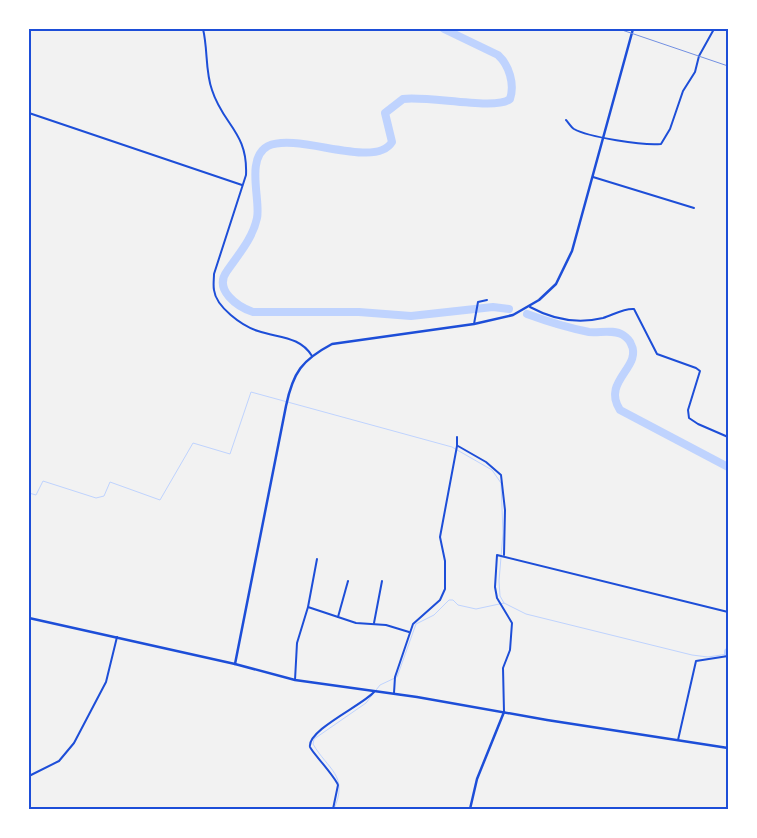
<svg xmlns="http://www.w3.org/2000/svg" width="757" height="838" font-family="'Fira Sans Condensed',sans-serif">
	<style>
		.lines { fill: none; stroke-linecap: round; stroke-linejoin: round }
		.stream { stroke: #bfd3fe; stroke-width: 1 }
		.river { stroke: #bfd3fe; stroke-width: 8 }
		.minor { stroke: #1d4ed8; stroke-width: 2 }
		.tertiary { stroke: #1d4ed8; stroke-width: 2 }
		.secondary { stroke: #1d4ed8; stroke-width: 2.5 }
		.rail { stroke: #7290e2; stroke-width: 1 }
		.neatline { fill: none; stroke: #1d4ed8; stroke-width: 2 }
	</style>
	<rect width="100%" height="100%" fill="#f2f2f2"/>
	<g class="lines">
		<g class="stream">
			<path d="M29,493L36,495L43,481L96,498L104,496L110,482L160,500L193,443L230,454L251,392L452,447L492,470L501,483L503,533L499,581L500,596L504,603"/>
			<path d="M334,809C349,775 328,770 313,744L314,739L366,703L380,685L397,677L416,624L434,615L449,600H453L458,605L476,609L504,603L526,614L692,655L708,657L728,654"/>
		</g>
		<g class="river">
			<path d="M444,29L498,55C509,65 515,84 510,99C497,111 426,95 403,99L385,113L392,142C375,170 298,132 268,146C245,158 261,201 257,218C253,238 238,255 227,271C213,290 238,307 253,312H359L411,316L493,307L509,309"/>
			<path d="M527,314C546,321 569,328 589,332C600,333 614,329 623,335C626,337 630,341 631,344C643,367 601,381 620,410L728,467"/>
			<path d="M728,654V652"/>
		</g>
		<g class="minor">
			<path d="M29,113L242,185"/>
			<path d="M566,120C568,122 571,127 574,129C588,137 644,146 661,144L670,129L683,91L695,72L699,56L714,29"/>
			<path d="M593,177L694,208"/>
			<path d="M530,307C552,319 578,324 603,318C613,315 624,308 634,309L657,354L696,368L700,371L688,410L689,418L698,424L728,437"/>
			<path d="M474,324L478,302L487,300"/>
			<path d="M458,446L486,462L501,475L505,510L504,555"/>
			<path d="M308,607L356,623L386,625L409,632"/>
			<path d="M338,617L348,581"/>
			<path d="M374,623L382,581"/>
			<path d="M295,680L297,643L308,607L317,559"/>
			<path d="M394,693L395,677L413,624L440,600L445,589V561L440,537L457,446V437"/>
			<path d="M504,712L503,668L510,650L512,623L497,598L495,587L497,555L728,612"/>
			<path d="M678,740L696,661L728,656"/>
			<path d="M29,776L59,761L74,743L106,682L117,637"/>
			<path d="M333,809L338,785C334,775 311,751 310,747C307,730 363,705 374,692"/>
		</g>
		<path class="tertiary" d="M203,29C208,49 205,71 212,90C223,125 248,132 246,175L214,274C214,279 213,285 214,290C216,307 242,326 258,331C278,338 300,336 312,356"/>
		<g class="secondary">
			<path d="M29,618L235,664L295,680L417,697L547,720L728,748"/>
			<path d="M235,664L286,406C293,372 302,360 332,344L474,324L513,315L539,300L556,284L572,251L633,29"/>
			<path d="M470,809L477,779L504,712"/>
		</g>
		<path class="rail" d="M619,29L728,66"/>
	</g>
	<rect width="757" height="838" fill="none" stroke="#ffffff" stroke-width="60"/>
	<rect x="30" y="30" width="697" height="778" class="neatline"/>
</svg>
